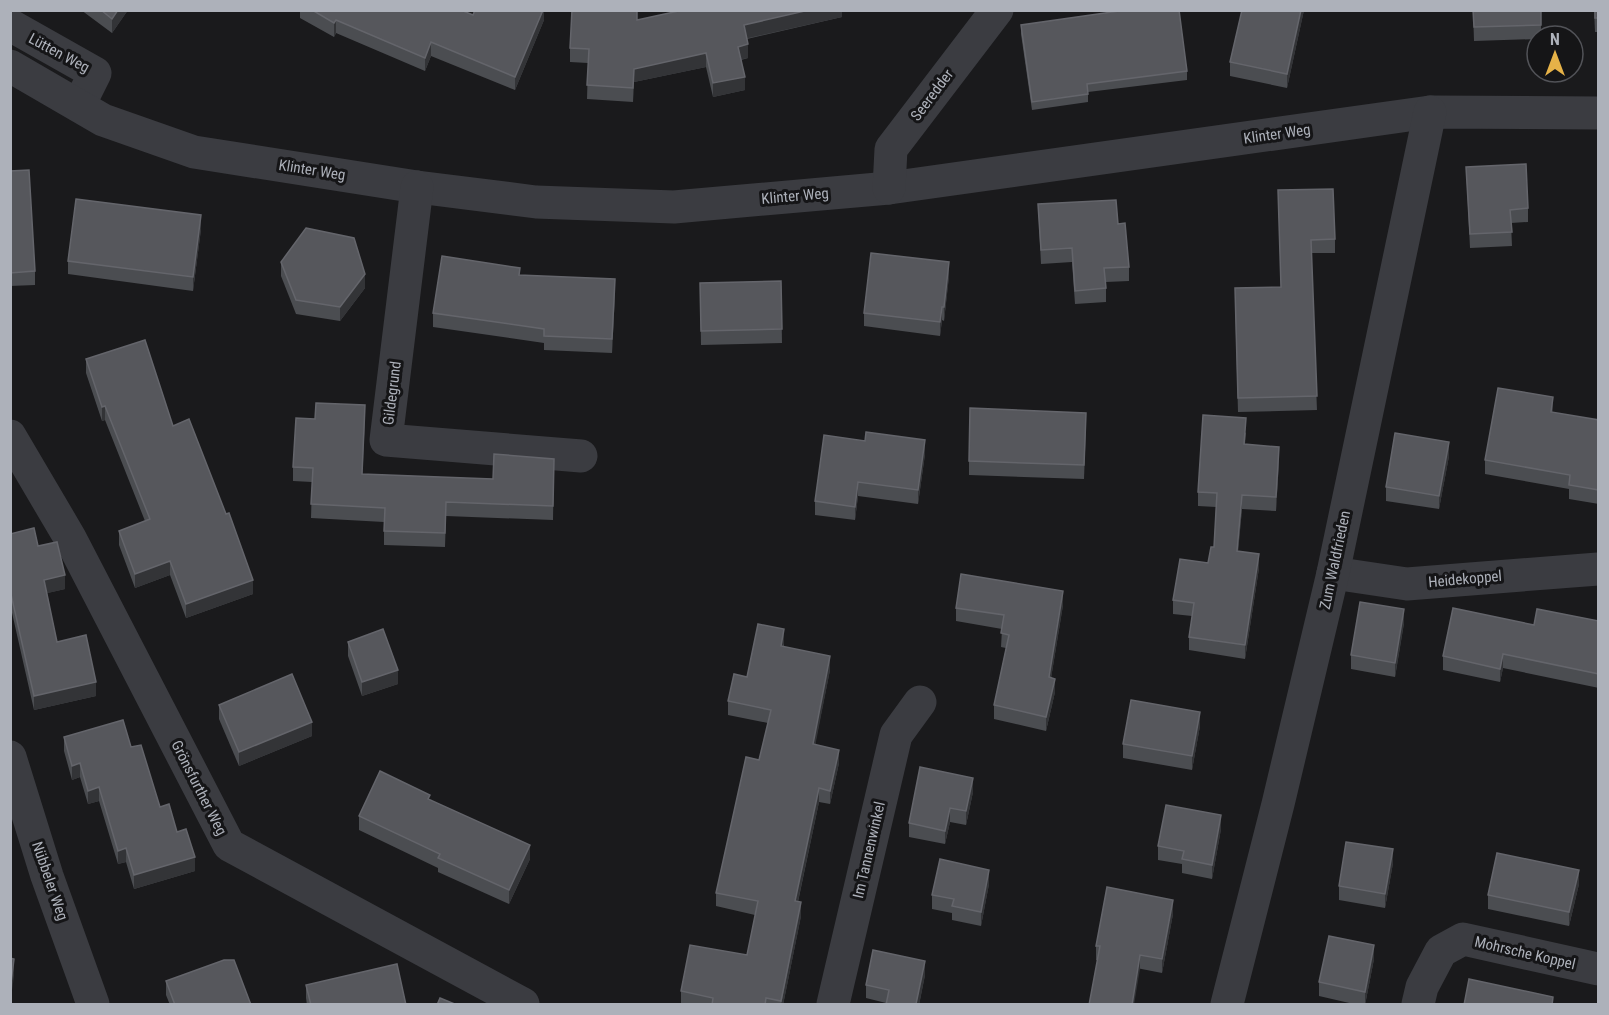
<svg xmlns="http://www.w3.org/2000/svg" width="1609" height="1015" font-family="'Roboto Condensed',sans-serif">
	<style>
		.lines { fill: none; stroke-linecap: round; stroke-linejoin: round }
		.minor { stroke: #3b3c41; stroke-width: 33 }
		.wall { fill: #4b4d51 }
		.shaded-wall { fill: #333437 }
		.building { fill: #56575c; stroke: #64656b; stroke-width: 1.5 }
		.labels { text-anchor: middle; stroke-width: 6; stroke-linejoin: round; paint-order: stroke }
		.street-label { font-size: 15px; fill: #adb1ba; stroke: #151517 }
	</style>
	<rect width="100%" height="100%" fill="#1a1a1c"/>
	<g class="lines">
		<g class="minor">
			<path d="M10,25L95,73L79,105"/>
			<path d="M10,66L103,120L194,152L417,187L536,202L674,207L889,188L1430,112L1598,113"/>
			<path d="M417,187L386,440L581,456"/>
			<path d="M889,188L891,149L997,10"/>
			<path d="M10,436L70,538L229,845L523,1004"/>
			<path d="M1333,573L1407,584L1598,569"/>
			<path d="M10,757L47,876L93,1004"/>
			<path d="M833,1004L896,735L920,702"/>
			<path d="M1227,1004L1278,804L1333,573L1430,112"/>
			<path d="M1418,1004L1422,987L1441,951L1463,939L1598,969"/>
		</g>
	</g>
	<g class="wall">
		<path d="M81,10H128L112,33Z"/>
		<path d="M300,10H461L473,15L544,10V20L515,90L431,56L425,71L336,33L334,37L300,18Z"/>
		<path d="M842,10V17L747,39L748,58L741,60L745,90L713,97L706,67L634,82L633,102L587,99L588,63L570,62V48L638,20Z"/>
		<path d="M1242,10H1304L1287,88L1230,76V62Z"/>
		<path d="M1473,10H1541V36H1537V39L1474,41Z"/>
		<path d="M1594,10H1599V32H1595Z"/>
		<path d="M1021,25L1187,71V80L1088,92V102L1032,110L1021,34Z"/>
		<path d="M1466,167L1528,208V222L1511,223L1512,246L1470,248Z"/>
		<path d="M10,171L35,271V285L10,286Z"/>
		<path d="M1278,190L1335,239V253H1311L1317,410L1238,412L1235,302L1281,287Z"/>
		<path d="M1038,204L1118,224L1129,267V281L1106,282V302L1075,304L1072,262L1041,264Z"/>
		<path d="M201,229L193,291L68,274V261Z"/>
		<path d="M281,262L365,288L340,321L296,314L281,276Z"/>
		<path d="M520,275L615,293L612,353L544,350V343L433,327V313Z"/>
		<path d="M949,276L944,321L942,320L940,336L864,326V313Z"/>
		<path d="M781,281L782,343L701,345L700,283Z"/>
		<path d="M86,359L173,426L253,594L186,618L170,575L135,588L119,545V531L145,521L105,420L102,421L86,373Z"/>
		<path d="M1553,413L1599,420V504L1569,499V489L1485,474V460Z"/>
		<path d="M315,419H365L362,474L493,479L554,459L553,520L446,516L445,547L384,545V522L311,518L312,482L293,481V467Z"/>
		<path d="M1086,426L1084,479L969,475V461Z"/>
		<path d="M1246,432L1245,444L1279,461L1276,511L1242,509L1238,551L1259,568L1245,659L1189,650V637L1192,616L1173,614V600L1208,563L1214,547L1216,507L1198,506V492Z"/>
		<path d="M925,454L918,504L858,496L855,520L815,515V501Z"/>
		<path d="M1449,456L1439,509L1386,501V487Z"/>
		<path d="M10,534L38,546L65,589L47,593L57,642L96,696L34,710L10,604Z"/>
		<path d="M1063,605L1051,678L1055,692L1046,731L994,719V705L1006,648L1001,647L1002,629L956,621V608Z"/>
		<path d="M1599,621V688L1503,668L1500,682L1443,670V656L1534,625Z"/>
		<path d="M1404,623L1395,677L1351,669V655Z"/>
		<path d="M348,642L398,684L362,696L348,656Z"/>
		<path d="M784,643V647L830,670L815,744L839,763L830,804L819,802L798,902L801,916L783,1005H681V991L747,955L755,915L716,906V893L759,760L768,723L728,715V701L747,677Z"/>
		<path d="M219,705L312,736L239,766L219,719Z"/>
		<path d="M1200,726L1192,770L1123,758V744Z"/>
		<path d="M64,737L131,747L160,807L177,832L195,871L134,889L126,862L118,864L99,801L88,804L80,777L72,780L64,751Z"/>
		<path d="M973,792L966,825L950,822L945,844L909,837V823Z"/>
		<path d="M430,800L530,859L509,904L438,872V868L359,830V816Z"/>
		<path d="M1221,829L1212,879L1182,873V864L1158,860V846Z"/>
		<path d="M1393,863L1385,908L1339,900V886Z"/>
		<path d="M989,884L981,926L952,920V913L932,909V895Z"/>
		<path d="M1579,884L1569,926L1488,909V895Z"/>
		<path d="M1173,914L1162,973L1096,960V946Z"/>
		<path d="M1374,959L1365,1005H1358L1319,996V982Z"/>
		<path d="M925,975L919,1005H886V1003L866,998V985Z"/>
		<path d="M166,981L251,1005H170L166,995Z"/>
		<path d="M306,985L406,1005H307L306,998Z"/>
	</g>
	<g class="shaded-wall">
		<path d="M118,10H128L112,33V19Z"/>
		<path d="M543,10H544V20L515,90V77Z"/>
		<path d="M809,10H842V17L744,39V25Z"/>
		<path d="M1301,10H1304L1287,88V74Z"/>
		<path d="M336,20V33L334,37V23Z"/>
		<path d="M431,42V56L425,71V58Z"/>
		<path d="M748,44V58L738,60V47Z"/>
		<path d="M706,53V67L634,82L633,102L634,69Z"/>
		<path d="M745,77V90L713,97V83Z"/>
		<path d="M201,215V229L193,291V277Z"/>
		<path d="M949,262V276L944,321V307Z"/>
		<path d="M365,274V288L340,321V307Z"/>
		<path d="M615,279V293L612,353V339Z"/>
		<path d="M942,307V320L940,336V322Z"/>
		<path d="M1553,397V411L1551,426V412Z"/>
		<path d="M365,405V419L362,488V474Z"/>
		<path d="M105,406V420L102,421V407Z"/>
		<path d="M925,440V454L918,504V490Z"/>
		<path d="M1449,442V456L1439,509V496Z"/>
		<path d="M1279,447V461L1276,511V497Z"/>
		<path d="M858,482V496L855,520V507Z"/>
		<path d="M1242,495V509L1237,565V551Z"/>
		<path d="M1259,554V568L1245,659V645Z"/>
		<path d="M170,561V575L135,588V574Z"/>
		<path d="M65,575V589L44,594V580Z"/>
		<path d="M253,580V594L186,618V604Z"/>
		<path d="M1063,591V605L1049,691V677Z"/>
		<path d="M1404,609V623L1395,677V663Z"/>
		<path d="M784,629V643L781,660V646Z"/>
		<path d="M1503,654V668L1500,682V669Z"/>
		<path d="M830,656V670L813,757V744Z"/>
		<path d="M398,670V684L362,696V682Z"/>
		<path d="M1055,679V692L1046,731V717Z"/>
		<path d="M96,682V696L34,710V696Z"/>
		<path d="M1200,712V726L1192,770V756Z"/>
		<path d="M312,722V736L239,766V752Z"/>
		<path d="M839,750V763L830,804V791Z"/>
		<path d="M80,763V777L72,780V766Z"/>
		<path d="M973,778V792L966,825V811Z"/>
		<path d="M99,787V801L88,804V791Z"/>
		<path d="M819,788V802L795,915V901Z"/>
		<path d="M950,808V822L945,844V831Z"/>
		<path d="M1221,815V829L1212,879V865Z"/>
		<path d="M530,845V859L509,904V890Z"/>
		<path d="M126,848V862L118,864V851Z"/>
		<path d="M1393,849V863L1385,908V894Z"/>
		<path d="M195,857V871L134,889V875Z"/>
		<path d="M989,870V884L981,926V912Z"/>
		<path d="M1579,870V884L1569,926V912Z"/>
		<path d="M1173,900V914L1162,973V959Z"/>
		<path d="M801,902V916L783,1005H781Z"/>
		<path d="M1374,945V959L1365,1005V992Z"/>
		<path d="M1140,955V969L1134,1005H1132Z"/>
		<path d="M14,959V976L10,1005V991Z"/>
		<path d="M925,961V975L919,1005H916Z"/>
	</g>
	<g class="building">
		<path d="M101,10H118L112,19Z"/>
		<path d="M312,10H461L473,15L475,10H543L515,77L431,42L425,58L336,20L334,23Z"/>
		<path d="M572,10H637V20L683,10H809L744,25L748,44L738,47L745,77L713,83L706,53L634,69L633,88L587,85L589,49L570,48Z"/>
		<path d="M1126,10H1179L1187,71L1087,84L1088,94L1032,102L1021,25Z"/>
		<path d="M1242,10H1301L1287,74L1230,62Z"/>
		<path d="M1473,10H1541V25L1474,27Z"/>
		<rect x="1595" y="10" width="4" height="8"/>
		<path d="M1526,164L1528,208L1510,210L1512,232L1470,234L1466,167Z"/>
		<path d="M29,170L35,271L10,273V171Z"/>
		<path d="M1333,189L1335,239L1311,240L1317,396L1238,398L1235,288L1281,287L1278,190Z"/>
		<path d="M76,199L201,215L193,277L68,261Z"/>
		<path d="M1116,200L1118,224L1125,223L1129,267L1104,268L1106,288L1075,291L1072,248L1041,250L1038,204Z"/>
		<path d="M306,228L354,238L365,274L340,307L296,300L281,262Z"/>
		<path d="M871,253L949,262L944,307H942L940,322L864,313Z"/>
		<path d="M442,256L520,268L519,275L615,279L612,339L544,336V329L433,313Z"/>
		<path d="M781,281L782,329L701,331L700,283Z"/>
		<path d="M145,340L173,426L189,419L226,514L229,513L253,580L186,604L170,561L135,574L119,531L150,519L105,406L102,407L86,359Z"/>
		<path d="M1498,388L1553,397L1551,412L1599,420V490L1569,485L1570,475L1485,460Z"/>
		<path d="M316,403L365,405L362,474L493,479L494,454L554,459L553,506L446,502L445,533L384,531L385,508L311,504L313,468L293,467L296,418L315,419Z"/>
		<path d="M970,408L1086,413L1084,465L969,461Z"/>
		<path d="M1203,415L1246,418L1244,444L1279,447L1276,497L1242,495L1237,551L1259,554L1245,645L1189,637L1194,603L1173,600L1180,559L1208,563L1211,547H1214L1217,493L1198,492Z"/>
		<path d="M866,432L925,440L918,490L858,482L855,507L815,501L824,435L865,441Z"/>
		<path d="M1395,433L1449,442L1439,496L1386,487Z"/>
		<path d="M34,528L38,546L57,542L65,575L44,580L57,642L86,635L96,682L34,696L10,590V534Z"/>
		<path d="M961,574L1063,591L1049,677L1055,679L1046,717L994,705L1009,635L1001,633L1004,615L956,608Z"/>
		<path d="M1360,602L1404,609L1395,663L1351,655Z"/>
		<path d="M1453,608L1534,625L1537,609L1599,621V674L1503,654L1500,669L1443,656Z"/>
		<path d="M758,624L784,629L781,646L830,656L813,744L839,750L830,791L819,788L795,901L801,902L781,1001L766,998L765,1005H712L713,998L681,991L690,945L747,955L758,901L716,893L746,757L759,760L771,710L728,701L734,674L747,677Z"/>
		<path d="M383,629L398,670L362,682L348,642Z"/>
		<path d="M292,674L312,722L239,752L219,705Z"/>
		<path d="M1131,700L1200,712L1192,756L1123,744Z"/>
		<path d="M123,720L131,747L141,745L160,807L169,804L177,832L186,829L195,857L134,875L126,848L118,851L99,787L88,791L80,763L72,766L64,737Z"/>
		<path d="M920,767L973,778L966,811L950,808L945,831L909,823Z"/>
		<path d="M380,771L430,795L428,799L530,845L509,890L438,858L440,854L359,816Z"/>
		<path d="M1166,805L1221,815L1212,865L1182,859L1184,851L1158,846Z"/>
		<path d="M1346,842L1393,849L1385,894L1339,886Z"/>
		<path d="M1497,853L1579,870L1569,912L1488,895Z"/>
		<path d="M940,859L989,870L981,912L952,906L954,899L932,895Z"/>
		<path d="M1107,887L1173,900L1162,959L1140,955L1132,1005H1089L1100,946H1096Z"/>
		<path d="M1329,936L1374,945L1365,992L1319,982Z"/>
		<path d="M873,950L925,961L916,1004L886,1005L889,990L866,985Z"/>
		<path d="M10,958L14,959L10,991Z"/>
		<path d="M224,960H234L251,1005H175L166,981Z"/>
		<path d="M397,964L406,1005H311L306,985Z"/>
		<path d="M1469,979L1553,997L1552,1005H1464Z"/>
		<path d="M440,998L457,1005H437Z"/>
	</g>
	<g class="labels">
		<g class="street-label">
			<text transform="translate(59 53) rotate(28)" y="5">Lütten Weg</text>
			<text transform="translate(932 95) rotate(-53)" y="5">Seeredder</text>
			<text transform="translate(1277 134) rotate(-8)" y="5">Klinter Weg</text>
			<text transform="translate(312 170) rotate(9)" y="5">Klinter Weg</text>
			<text transform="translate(795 196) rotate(-5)" y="5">Klinter Weg</text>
			<text transform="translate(392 393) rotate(-83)" y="5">Gildegrund</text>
			<text transform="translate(1335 560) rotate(-78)" y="5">Zum Waldfrieden</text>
			<text transform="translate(1465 579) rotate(-5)" y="5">Heidekoppel</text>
			<text transform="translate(199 788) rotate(63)" y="5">Grönsfurther Weg</text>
			<text transform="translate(869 850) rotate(-77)" y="5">Im Tannenwinkel</text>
			<text transform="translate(50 881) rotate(71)" y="5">Nübbeler Weg</text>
			<text transform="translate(1525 953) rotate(13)" y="5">Mohrsche Koppel</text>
		</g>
	</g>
	<rect width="1609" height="1015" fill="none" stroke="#adb1ba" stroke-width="24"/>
	<g transform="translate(1555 54)"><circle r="28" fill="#151517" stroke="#525358" stroke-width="1.5"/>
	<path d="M0-4.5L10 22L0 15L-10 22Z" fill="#e6b248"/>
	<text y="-9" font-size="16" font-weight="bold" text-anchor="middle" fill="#adb1ba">N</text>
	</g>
</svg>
